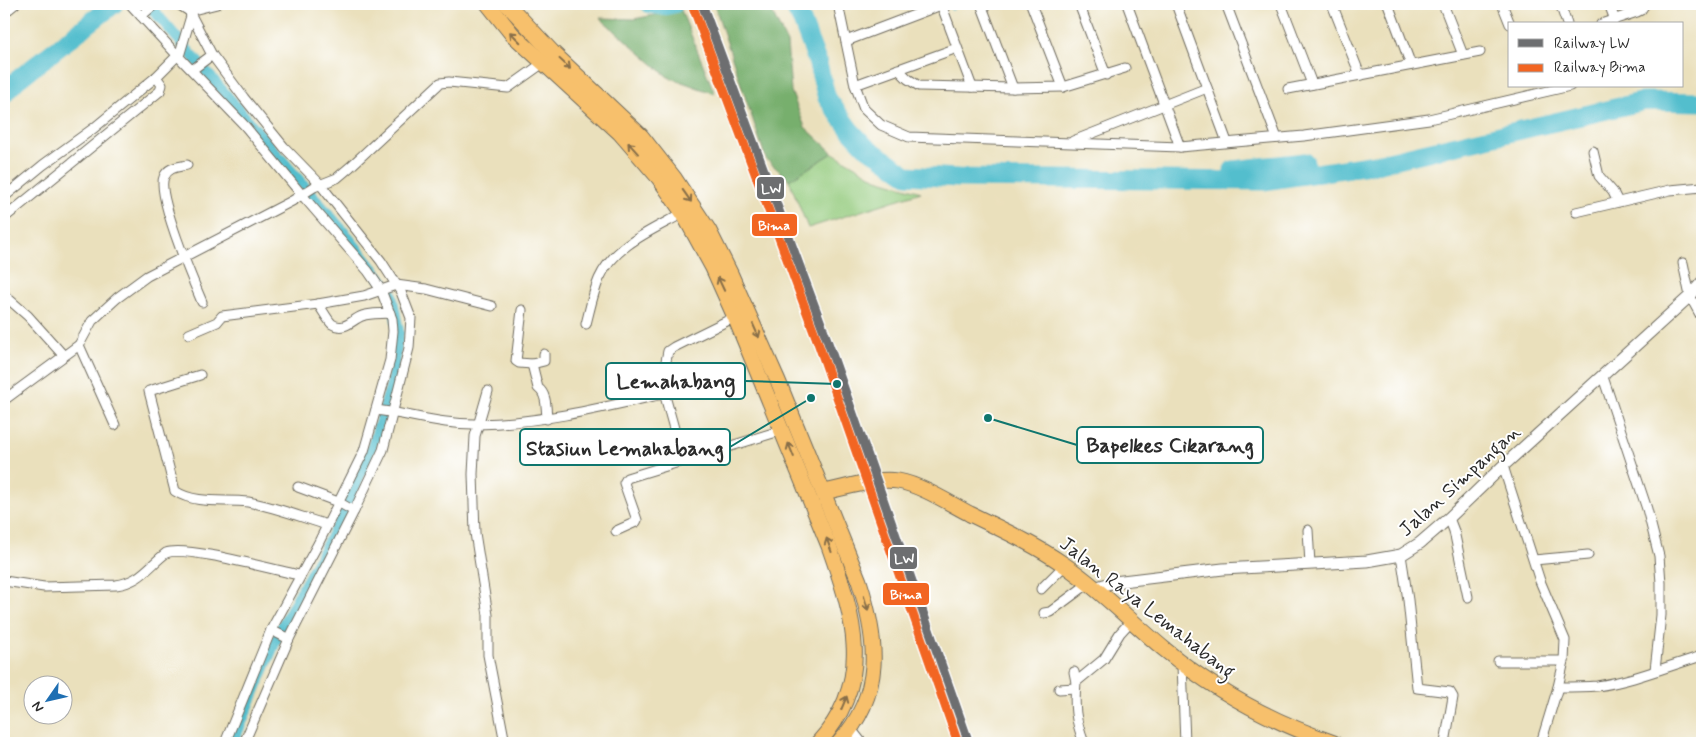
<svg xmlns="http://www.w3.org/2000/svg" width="1706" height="747" font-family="Mynerve,sans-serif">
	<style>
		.green { fill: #94cb7e; stroke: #607b54 }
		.forest { fill: #77af6d; stroke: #516d4c }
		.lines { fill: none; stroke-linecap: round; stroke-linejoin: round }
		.stream { stroke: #52becd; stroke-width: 3 }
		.canal { stroke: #52becd; stroke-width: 11 }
		.river { stroke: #52becd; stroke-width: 19 }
		.minor-casing { stroke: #6e6a5e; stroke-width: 11 }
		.tertiary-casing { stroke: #6e6a5e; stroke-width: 13 }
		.primary-casing { stroke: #6e6a5e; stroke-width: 17 }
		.trunk-casing { stroke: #6e6a5e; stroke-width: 17 }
		.minor { stroke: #fff; stroke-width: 9 }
		.tertiary { stroke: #fff; stroke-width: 11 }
		.primary { stroke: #f7c06c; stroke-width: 15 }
		.trunk { stroke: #f7c06c; stroke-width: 15 }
		.rail-1-casing { stroke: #fff; stroke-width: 12 }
		.rail-2-casing { stroke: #fff; stroke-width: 12 }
		.rail-1 { stroke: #6d6e70; stroke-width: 9 }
		.rail-2 { stroke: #f26522; stroke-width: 9 }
		.oneway { stroke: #876e48 }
		.labels { text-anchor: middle; stroke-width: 4; stroke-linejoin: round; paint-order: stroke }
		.street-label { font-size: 20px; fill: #2b2b2b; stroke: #fff }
		.leader { fill: none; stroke: #0f766e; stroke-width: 2 }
		.callout-dot { fill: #0f766e; stroke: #fff; stroke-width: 2 }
		.callout { fill: #fff; stroke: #0f766e; stroke-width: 2 }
		.callout-label { font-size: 21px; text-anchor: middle; font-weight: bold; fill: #2b2b2b }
		.line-badge { stroke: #fff; stroke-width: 2 }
		.badge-label { font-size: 14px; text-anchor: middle; font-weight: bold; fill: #fff }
	</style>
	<rect width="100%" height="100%" fill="#fff"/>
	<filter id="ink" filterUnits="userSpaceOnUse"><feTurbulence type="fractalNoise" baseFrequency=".02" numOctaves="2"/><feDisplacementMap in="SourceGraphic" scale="10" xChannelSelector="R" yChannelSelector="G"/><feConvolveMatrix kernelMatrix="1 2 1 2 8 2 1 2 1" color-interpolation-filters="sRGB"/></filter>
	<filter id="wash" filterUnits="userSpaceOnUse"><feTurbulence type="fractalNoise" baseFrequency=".0096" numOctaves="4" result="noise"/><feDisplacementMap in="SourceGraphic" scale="20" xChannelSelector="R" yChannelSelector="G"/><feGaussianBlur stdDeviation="1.12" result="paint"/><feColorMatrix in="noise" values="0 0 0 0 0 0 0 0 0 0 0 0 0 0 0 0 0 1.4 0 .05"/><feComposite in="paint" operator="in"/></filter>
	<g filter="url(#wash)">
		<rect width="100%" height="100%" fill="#eae0bc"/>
		<path class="green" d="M833,153L877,179L921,192L808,228L789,180Z"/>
		<g class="forest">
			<path d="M714,4H768L787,43L791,91L805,127L833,153L789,180L766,159Z"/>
			<path d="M681,10L715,94L668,77L600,18L634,19Z"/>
		</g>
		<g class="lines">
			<path class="stream" d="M950,4L952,9"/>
			<path class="canal" d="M148,4L343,231L376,272L391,292L399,333L391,385L374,441L354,490L338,524L282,626L233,743"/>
			<g class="river">
				<path d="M650,4L664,6L674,4"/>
				<path d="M793,4L802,21L817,61L827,98L850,130L865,146L907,175L958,178L1264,181L1376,164L1645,101L1702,102"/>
				<path d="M4,94L17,80L114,4"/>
				<path d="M1233,170L1305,162"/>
			</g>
		</g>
	</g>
	<g filter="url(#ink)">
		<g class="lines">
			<defs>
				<g id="minor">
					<path d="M130,4L178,56L245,126L302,195L368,271L381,290L392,319L393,331L390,360L364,451L318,544L271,630L225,743"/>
					<path d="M178,4L189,11L212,55L244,98L284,147L320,184L381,261L401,292L411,318L409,348L383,450L354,511L289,639L244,743"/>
					<path d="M838,4L855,85L864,109L881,125L909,137L1180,147L1304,136L1429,119L1570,86"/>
					<path d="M941,4L972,87"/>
					<path d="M981,4L1013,88"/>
					<path d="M1031,4L1063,87"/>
					<path d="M1079,4L1106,75"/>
					<path d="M1127,4L1180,147"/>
					<path d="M1176,4L1227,142"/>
					<path d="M1226,4L1277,138"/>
					<path d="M1281,4L1312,84"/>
					<path d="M1332,4L1360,75"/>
					<path d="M1388,4L1411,65"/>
					<path d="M1443,4L1463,55"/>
					<path d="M1502,4L1510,24"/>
					<path d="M1560,4L1567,24"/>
					<path d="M1609,4L1615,20"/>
					<path d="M189,11L217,4"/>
					<path d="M4,13L15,4"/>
					<path d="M141,16L155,4"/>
					<path d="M1601,24L1637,12L1641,10L1645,4"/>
					<path d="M846,41L941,5"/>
					<path d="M898,69L908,79L919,86L1013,88L1063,87L1125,68"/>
					<path d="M192,70L212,55"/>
					<path d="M855,85L957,48"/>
					<path d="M1288,89L1480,52"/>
					<path d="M1073,141L1207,88"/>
					<path d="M1593,151L1599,176L1613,192L1618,202"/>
					<path d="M187,165C178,167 168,167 164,177C156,194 193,281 202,302"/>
					<path d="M4,197L43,165L94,128L156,77L180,53L191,16"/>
					<path d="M1576,212L1670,190L1702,187"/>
					<path d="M4,218L160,91L162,85L156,77"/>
					<path d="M1683,263L1690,296L1702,318"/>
					<path d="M4,295L28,316L64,356"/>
					<path d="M318,304C322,309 328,321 332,324C344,332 353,319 362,316C370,313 381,314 390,313"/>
					<path d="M522,310L516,361L519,363L532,364"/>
					<path d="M586,324C590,309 593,293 599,279C614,245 653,230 683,213"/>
					<path d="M189,334L217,322L222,316L318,304L364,296L396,285L426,289L492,306"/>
					<path d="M79,345L115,425"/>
					<path d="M544,354V361L532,364L538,388C547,394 546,408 547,419"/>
					<path d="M200,375L149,391L175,491C196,505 225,499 248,502C275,507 301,517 327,525"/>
					<path d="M670,377L666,361L668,351L674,347L735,317"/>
					<path d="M1603,377L1647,509L1659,556L1661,583V615L1655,670"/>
					<path d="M488,391L475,436L473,474L475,533L488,615V655L505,743"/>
					<path d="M4,400L79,345L92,321L117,298L147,276L292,201L314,187L337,178L350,167L440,83L449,82L508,88L543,63"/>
					<path d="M376,410C410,414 444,425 478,424C541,423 602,408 663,394L665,396L683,461"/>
					<path d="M1503,466L1540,581L1565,640L1564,661L1558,687L1541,743"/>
					<path d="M298,487L338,502L354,511"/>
					<path d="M1449,518L1454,531L1468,597"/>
					<path d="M1308,530L1310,564"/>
					<path d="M616,531L636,522L637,520L624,483L627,478L783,430"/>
					<path d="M1401,555L1408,600L1417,688L1450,692L1453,697L1445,743"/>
					<path d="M1534,560L1588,555"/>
					<path d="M4,581L44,587L116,585C140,582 148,567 166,553C186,545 273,570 299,575"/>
					<path d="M1041,589L1065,565"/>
					<path d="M1044,613L1050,612L1089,583"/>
					<path d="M271,630L289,639"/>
					<path d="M1498,661H1564"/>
					<path d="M1182,664L1185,743"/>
					<path d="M1074,672L1076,682"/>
					<path d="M1558,687C1571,687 1584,687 1597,686C1633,681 1668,666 1702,656"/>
					<path d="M1059,689L1075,688"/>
					<path d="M851,729L862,743"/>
					<path d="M1084,743C1075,719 1074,707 1076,682L1104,659L1120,633L1131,621"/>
				</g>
				<path id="tertiary" d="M1094,588L1114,582L1223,569L1367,561L1401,555L1420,543L1449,518L1503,466L1690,296L1702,282"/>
				<path id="primary" d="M824,492C846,488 876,477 898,481C921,485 949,503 970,514C1001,529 1034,544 1063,564C1099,588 1130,621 1164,649C1215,691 1272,722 1334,743"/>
				<g id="trunk">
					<path d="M488,4L512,34L620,133L659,178L683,213L713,268L735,317L829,546C854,617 875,681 818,743"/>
					<path d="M507,4L552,52L641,136L674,178L709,231L730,273L778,381L859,581C878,641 884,693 839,743"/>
				</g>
			</defs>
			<use href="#minor" class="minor-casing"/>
			<use href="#tertiary" class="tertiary-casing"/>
			<use href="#primary" class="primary-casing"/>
			<use href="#trunk" class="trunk-casing"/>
			<use href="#minor" class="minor"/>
			<use href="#tertiary" class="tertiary"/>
			<use href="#primary" class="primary"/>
			<use href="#trunk" class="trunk"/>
			<defs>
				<path id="rail-1" d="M702,4L825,334L969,743"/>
				<path id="rail-2" d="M693,7L816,337L958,743"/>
			</defs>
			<use href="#rail-1" class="rail-1-casing"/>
			<use href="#rail-2" class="rail-2-casing"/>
			<use href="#rail-1" class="rail-1"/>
			<use href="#rail-2" class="rail-2"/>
		</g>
		<defs><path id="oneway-shaft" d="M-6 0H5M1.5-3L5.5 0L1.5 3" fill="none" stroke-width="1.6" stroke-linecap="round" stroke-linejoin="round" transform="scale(1.25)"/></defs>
		<g class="oneway">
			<use href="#oneway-shaft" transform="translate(515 37) rotate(-135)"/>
			<use href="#oneway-shaft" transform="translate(565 64) rotate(43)"/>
			<use href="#oneway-shaft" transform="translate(633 148) rotate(-132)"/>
			<use href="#oneway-shaft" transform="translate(687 196) rotate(55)"/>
			<use href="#oneway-shaft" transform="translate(721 284) rotate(-115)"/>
			<use href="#oneway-shaft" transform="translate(756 331) rotate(66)"/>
			<use href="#oneway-shaft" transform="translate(791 450) rotate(-112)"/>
			<use href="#oneway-shaft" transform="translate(829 545) rotate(-110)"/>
			<use href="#oneway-shaft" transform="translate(866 603) rotate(73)"/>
			<use href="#oneway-shaft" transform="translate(844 703) rotate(-67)"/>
		</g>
	</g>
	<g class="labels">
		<g class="street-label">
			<text transform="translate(1459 480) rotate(-42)" y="7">Jalan Simpangan</text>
			<text transform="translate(1148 607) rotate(38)" y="7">Jalan Raya Lemahabang</text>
		</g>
	</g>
	<path class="leader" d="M837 384L745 381M988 418L1077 445M811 398L730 447"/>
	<g class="callout-dot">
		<circle cx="837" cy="384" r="5"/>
		<circle cx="988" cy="418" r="5"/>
		<circle cx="811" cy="398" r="5"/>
	</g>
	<g class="callout">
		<rect x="606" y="363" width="139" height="36" rx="5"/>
		<rect x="1077" y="427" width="186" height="36" rx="5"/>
		<rect x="520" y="429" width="210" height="36" rx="5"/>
	</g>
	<g class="callout-label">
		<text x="676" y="388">Lemahabang</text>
		<text x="1170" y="452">Bapelkes Cikarang</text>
		<text x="625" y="455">Stasiun Lemahabang</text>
	</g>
	<g class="line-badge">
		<rect x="756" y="176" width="29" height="24" rx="5" fill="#6d6e70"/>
		<rect x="751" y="213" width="47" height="24" rx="5" fill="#f26522"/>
		<rect x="889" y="546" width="29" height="24" rx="5" fill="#6d6e70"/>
		<rect x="882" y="582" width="48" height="24" rx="5" fill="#f26522"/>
	</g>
	<g class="badge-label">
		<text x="771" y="193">LW</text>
		<text x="774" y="230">Bima</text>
		<text x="904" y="563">LW</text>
		<text x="906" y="599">Bima</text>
	</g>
	<rect width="1706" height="747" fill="none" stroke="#fff" stroke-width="20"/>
	<rect x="1508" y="22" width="175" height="65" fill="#ffffff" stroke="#aaaaaa"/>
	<rect x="1518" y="39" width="25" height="8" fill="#6d6e70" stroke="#aaaaaa"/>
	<text x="1554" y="48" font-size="15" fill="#2b2b2b">Railway LW</text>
	<rect x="1518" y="64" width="25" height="8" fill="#f26522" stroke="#aaaaaa"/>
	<text x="1554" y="72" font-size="15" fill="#2b2b2b">Railway Bima</text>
	<g transform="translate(48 700) rotate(236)"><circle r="24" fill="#ffffff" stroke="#aaaaaa"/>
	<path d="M0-4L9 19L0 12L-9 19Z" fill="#1f6fb2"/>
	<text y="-8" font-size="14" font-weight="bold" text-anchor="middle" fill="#2b2b2b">N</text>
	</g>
</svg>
